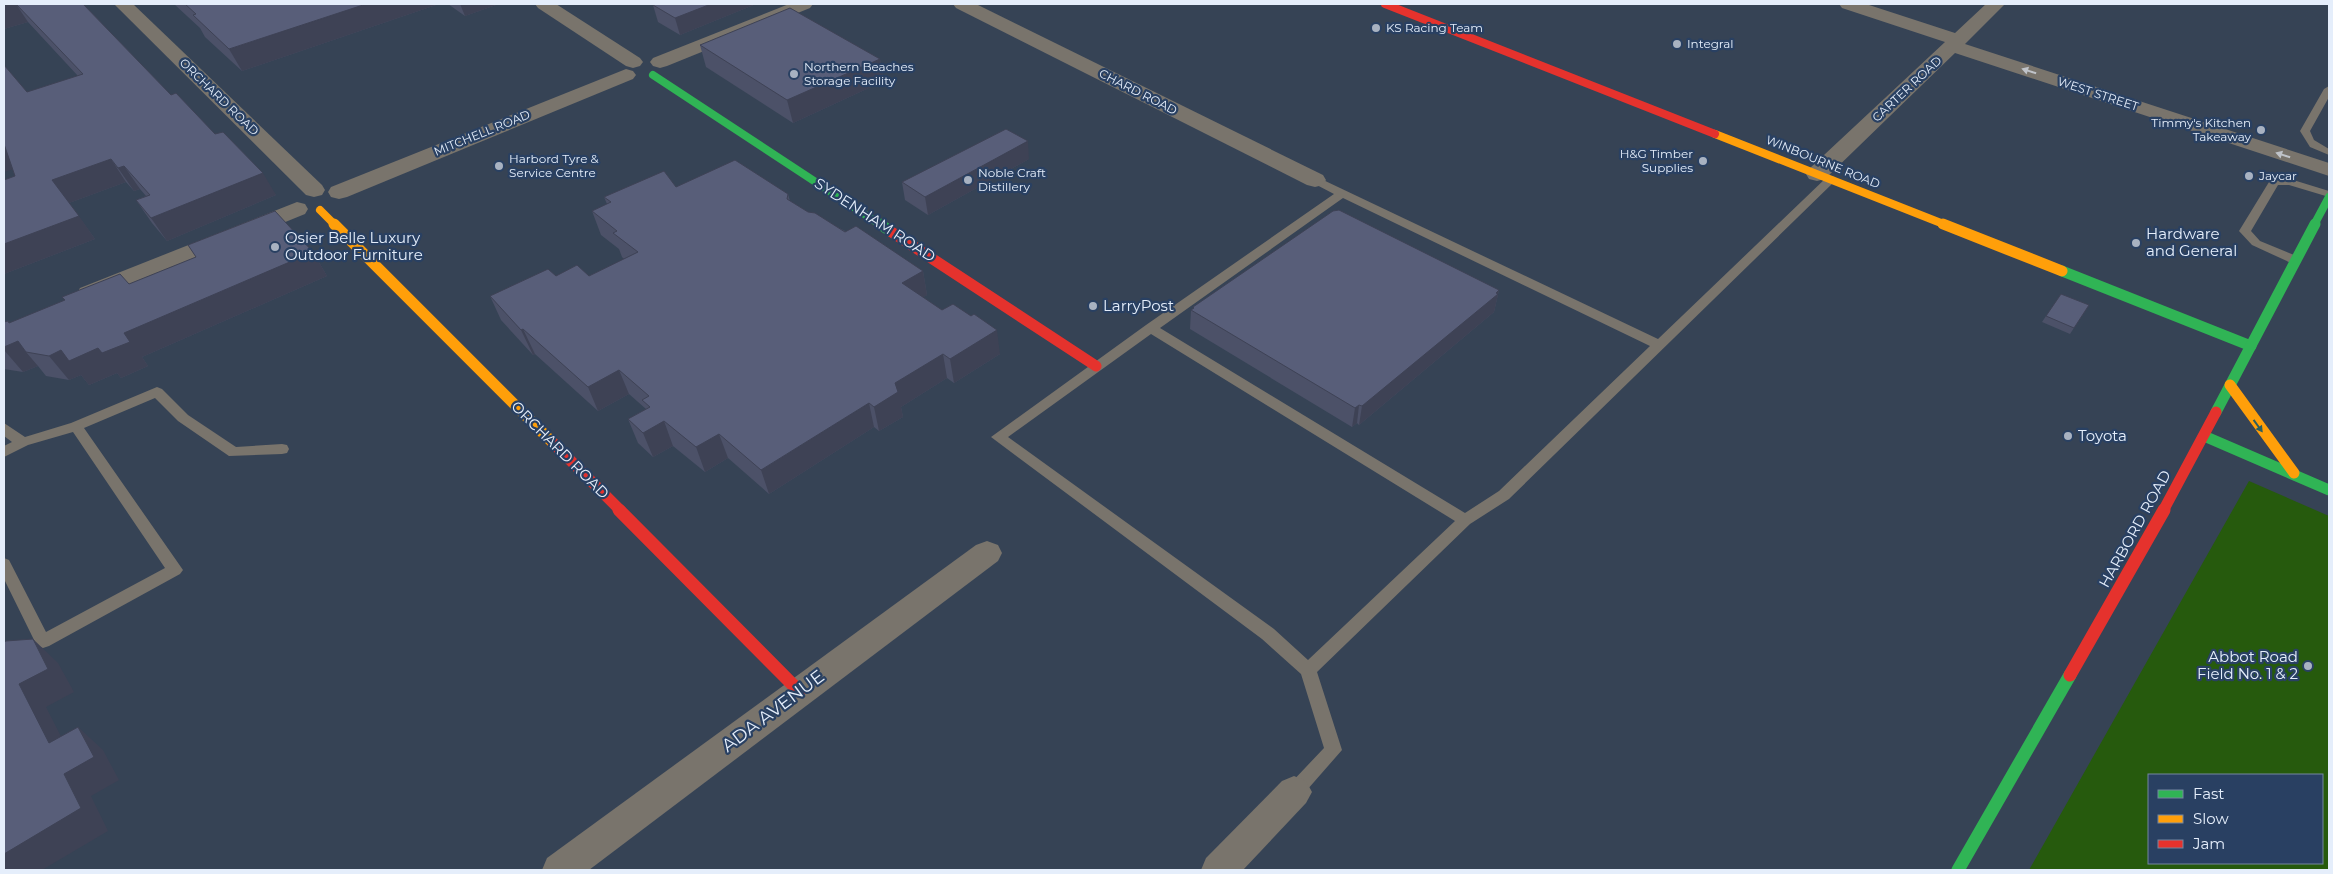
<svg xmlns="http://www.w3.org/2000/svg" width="2333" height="874" font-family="Montserrat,sans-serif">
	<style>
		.green { fill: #265a0d; fill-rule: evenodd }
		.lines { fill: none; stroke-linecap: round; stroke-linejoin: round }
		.lane { fill: #79746c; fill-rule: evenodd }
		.street { fill: #79746c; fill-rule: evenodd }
		.fast-far2 { stroke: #30b455; stroke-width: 8 }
		.fast-far1 { stroke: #30b455; stroke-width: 11 }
		.fast { stroke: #30b455; stroke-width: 13 }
		.slow-far1 { stroke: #ff9f0a; stroke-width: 8 }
		.slow { stroke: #ff9f0a; stroke-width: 11 }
		.jam-far2 { stroke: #e5322d; stroke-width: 8 }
		.jam-far1 { stroke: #e5322d; stroke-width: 11 }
		.jam { stroke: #e5322d; stroke-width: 13 }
		.wall { fill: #4c5168 }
		.shaded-wall { fill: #3e4255 }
		.building { fill: #585e79; stroke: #3e4255 }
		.oneway { fill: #bfc3c9 }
		.oneway2 { fill: #2b5d5f }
		.poi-dot { fill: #a8b2c1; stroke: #294062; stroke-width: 2 }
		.labels { text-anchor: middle; stroke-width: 4.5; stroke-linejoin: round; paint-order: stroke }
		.far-poi-label { font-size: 12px; fill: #e5eefb; stroke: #294062; text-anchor: start }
		.far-street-label { font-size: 12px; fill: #e5eefb; stroke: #294062 }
		.street-label { font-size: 15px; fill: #e5eefb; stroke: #294062 }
		.poi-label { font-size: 15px; fill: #e5eefb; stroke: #294062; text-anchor: start }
		.near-street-label { font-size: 18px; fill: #e5eefb; stroke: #294062 }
	</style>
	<rect width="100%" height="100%" fill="#364355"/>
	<path class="green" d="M2249,481L2329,516V870H2029ZM2149,775H2322V863H2149Z"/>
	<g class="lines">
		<g class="lane">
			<path d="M2329,86V97L2310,131L2314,140L2329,149V155L2310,147L2300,131L2324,89Z"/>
			<path d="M1831,176L1835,177V181L1509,499L1470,524L1317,672L1342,750L1300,798L1294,800L1288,798L1285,792L1288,786L1324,748L1301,674L1262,639L991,437L1146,325L1334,194L1311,182V178H1319L1658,339L1827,177ZM1343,198L1650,346L1499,491L1465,513L1160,328ZM1151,334L1455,521L1308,660L1274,629L1008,437Z"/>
			<path d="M2274,179H2290L2329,191V197L2289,185H2278L2251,231L2260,241L2299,257L2301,260L2299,263H2291L2252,245L2239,231L2269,182Z"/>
			<path d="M157,387L162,389L188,415L236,447L282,444L287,445L289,449L287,453L282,454L229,456L178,421L155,398L84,428L183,570L180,574L49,646L43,648L37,646L4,579V558L9,560L46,632L165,568L73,432L28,445L4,457V446L12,442L4,436V423L25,437L71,423Z"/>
		</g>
		<g class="street">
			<path d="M114,4H133L322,185L325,190L322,195L314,197L306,195Z"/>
			<path d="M535,4H556L640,58L643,62L640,66L633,68L626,66L538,8Z"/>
			<path d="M789,4H813L810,8L667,66L660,68L653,66L650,62L653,58Z"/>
			<path d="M953,4H976L1323,175L1326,180L1323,185L1315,187L1307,185L956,8Z"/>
			<path d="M1839,4H1866L1955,33L1986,4H2005L1965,44L2329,163V176L1955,53L1825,179L1817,181L1809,179L1806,174L1809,169L1945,42L1842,8Z"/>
			<path d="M626,69L633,71L636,75L633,79L347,197L339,199L331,197L328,192L331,187Z"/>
			<path d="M297,202L305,204L308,209L305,214L98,298L89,301L80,298L77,293L80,288Z"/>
			<path d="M987,541L998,545L1002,553L998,561L589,870H542L547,858L976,545Z"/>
			<path d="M1294,776L1306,781L1312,792L1306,803L1243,870H1201L1206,858L1282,781Z"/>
		</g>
		<g class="fast-far2">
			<path d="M653,75L881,225"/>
			<path d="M2314,225L2329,197"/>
		</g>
		<g class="fast-far1">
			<path d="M880,224L890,231"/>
			<path d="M2062,271L2251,346"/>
			<path d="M2216,412L2315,224"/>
			<path d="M2204,436L2329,490"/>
		</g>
		<path class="fast" d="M1958,870L2070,675"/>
		<g class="slow-far1">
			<path d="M1715,134L1946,225"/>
			<path d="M320,210L335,225"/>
		</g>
		<g class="slow">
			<path d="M334,224L553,443"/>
			<path d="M1943,224L2062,271"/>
			<path d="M2230,385L2294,473"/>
		</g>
		<path class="jam-far2" d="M1385,4L1715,134"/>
		<g class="jam-far1">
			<path d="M890,231L1096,366"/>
			<path d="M553,443L621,511"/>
			<path d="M2163,511L2216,412"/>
		</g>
		<g class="jam">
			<path d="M619,510L799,691"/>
			<path d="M2070,675L2164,510"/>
		</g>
	</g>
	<g class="wall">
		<path d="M4,4H83L171,95L215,134L276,195L167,241L152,223L136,200L146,196L140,189L134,191L126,182L69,203L95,239L4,274V180L15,176L27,92L78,76L28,22L4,29Z"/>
		<path d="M174,4H439L242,71L205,37L200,28Z"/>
		<path d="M448,4H496V5L465,16Z"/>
		<path d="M656,4H756L680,35L658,22L653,5Z"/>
		<path d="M700,45L880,59L884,81L793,123L706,67Z"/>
		<path d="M1029,159L928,215L905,200L902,182Z"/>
		<path d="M676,187L788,194L790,201L808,212L923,271L927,295L923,297L1000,354L954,383L947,378L901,407L903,417L879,431L874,427L769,494L728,458L705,472L673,446L653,457L638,443L628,419L646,409L629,394L598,411L535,354L533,355L501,320L490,296L556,276H589L624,259L622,257L619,249L601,235L592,211L607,204L604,197Z"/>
		<path d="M313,252L327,276L142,357L148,366L121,378L117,373L89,385L81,375L69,380L46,376L38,366L23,372L4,369V322L10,323L129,284Z"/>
		<path d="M1499,290L1494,312L1359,425L1357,423L1352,427L1190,329L1191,310L1193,309V307Z"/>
		<path d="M2089,305L2070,334L2042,322L2046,316Z"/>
	</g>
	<g class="shaded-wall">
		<path d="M4,4H16L28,22L4,29Z"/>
		<path d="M366,4H439L242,71L229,49Z"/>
		<path d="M460,4H496V5L465,16Z"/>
		<path d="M711,4H756L680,35L675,18Z"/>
		<path d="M880,59L884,81L793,123L787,100Z"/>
		<path d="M1028,141L1029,159L928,215L925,197Z"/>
		<path d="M4,144L20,167L4,172Z"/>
		<path d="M111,159L126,182L69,203L52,180Z"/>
		<path d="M124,166L140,189L134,191L118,168Z"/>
		<path d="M263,173L276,195L167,241L151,218Z"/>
		<path d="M79,216L95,239L4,274V244Z"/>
		<path d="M313,252L327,276L142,357L148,366L121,378L117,373L89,385L81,375L69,380L49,356L61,350L124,333Z"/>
		<path d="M923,271L927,295L907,307L902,283Z"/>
		<path d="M1499,290L1494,312L1359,425L1362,406Z"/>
		<path d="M523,329L535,354L533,355L521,330Z"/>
		<path d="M997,330L1000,354L954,383L950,359Z"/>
		<path d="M18,341L26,352L38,366L23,372L4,350V347Z"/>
		<path d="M943,354L947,378L901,407L903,417L879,431L874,407L895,383Z"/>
		<path d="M619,370L629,394L598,411L588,387Z"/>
		<path d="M869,403L874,427L769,494L761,470Z"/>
		<path d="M1359,405L1357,423L1352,427L1355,408Z"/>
		<path d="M664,421L673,446L653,457L643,433Z"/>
		<path d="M719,434L728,458L705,472L696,447Z"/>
		<path d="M33,639L58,663L74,692L46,707L76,766L49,743L19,684Z"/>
		<path d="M78,727L103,750L119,780L91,796L108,831L42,870H4V854L64,774Z"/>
	</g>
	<g class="building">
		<path d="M16,4H83L171,95L176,93L215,134L223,132L263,173L151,218L136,200L150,195L124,166L118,168L111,159L52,180L79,216L4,244V180L15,176L4,144V65L27,92L83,74Z"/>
		<path d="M185,4H366L229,49L193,15L196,14Z"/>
		<path d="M656,4H711L675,18L653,5Z"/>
		<path d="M790,8L880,59L787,100L700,45Z"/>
		<path d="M1006,129L1028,141L925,197L902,182Z"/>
		<path d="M735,160L788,194L787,199L808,212L815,213L845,232L856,226L923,271L902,283L942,310L953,304L971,316L974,314L997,330L950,359L943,354L895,383L898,392L874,407L869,403L761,470L719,434L696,447L664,421L643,433L628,419L650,407L642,400L649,396L619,370L588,387L523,329L521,330L490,296L548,269L556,276L577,265L589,276L638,252L613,233L617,231L592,211L611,202L604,197L664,171L676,187Z"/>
		<path d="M1339,210L1499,290L1496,293L1498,294L1362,406L1359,405L1355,408L1191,310L1194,308L1193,307L1333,211Z"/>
		<path d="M275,211L313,252L124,333L130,342L102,353L98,348L69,361L61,350L49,356L26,352L18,341L4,347V322L8,321L9,323L65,300L62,297L120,274L129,284L196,257L188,245Z"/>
		<path d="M2061,294L2089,305L2074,328L2046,316Z"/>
		<path d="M33,639L48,669L19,684L49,743L78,727L94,757L64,774L81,808L4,854V642L6,641Z"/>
	</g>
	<defs><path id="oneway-solid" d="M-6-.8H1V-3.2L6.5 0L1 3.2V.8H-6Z" transform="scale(1.25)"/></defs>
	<g class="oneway">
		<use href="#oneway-solid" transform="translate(2029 71) rotate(-162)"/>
		<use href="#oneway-solid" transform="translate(2283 155) rotate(-162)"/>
	</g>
	<use class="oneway2" href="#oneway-solid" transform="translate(2258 426) rotate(54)"/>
	<g class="poi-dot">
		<circle cx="1376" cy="28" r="5"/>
		<circle cx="1677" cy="44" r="5"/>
		<circle cx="794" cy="74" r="5"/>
		<circle cx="2261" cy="130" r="5"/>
		<circle cx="1703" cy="161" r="5"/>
		<circle cx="499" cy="166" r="5"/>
		<circle cx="2249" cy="176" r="5"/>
		<circle cx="968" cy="180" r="5"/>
		<circle cx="2136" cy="243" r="5"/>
		<circle cx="275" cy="247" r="5"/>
		<circle cx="1093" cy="306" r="5"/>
		<circle cx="2068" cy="436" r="5"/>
		<circle cx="2308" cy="666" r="5"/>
	</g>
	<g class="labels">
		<g class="far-poi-label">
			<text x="1386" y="32">KS Racing Team</text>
			<text x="1687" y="48">Integral</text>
			<text x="804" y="71">Northern Beaches<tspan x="804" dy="14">Storage Facility</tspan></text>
			<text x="2251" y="127" text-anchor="end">Timmy's Kitchen<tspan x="2251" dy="14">Takeaway</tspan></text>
			<text x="1693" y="158" text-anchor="end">H&amp;G Timber<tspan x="1693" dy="14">Supplies</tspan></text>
			<text x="509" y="163">Harbord Tyre &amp;<tspan x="509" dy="14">Service Centre</tspan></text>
			<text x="978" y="177">Noble Craft<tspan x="978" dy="14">Distillery</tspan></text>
			<text x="2259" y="180">Jaycar</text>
		</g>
		<g class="far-street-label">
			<text transform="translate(1907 89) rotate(-43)" y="4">CARTER ROAD</text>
			<text transform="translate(1138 92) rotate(27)" y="4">CHARD ROAD</text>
			<text transform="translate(2098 94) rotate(18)" y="4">WEST STREET</text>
			<text transform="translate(219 97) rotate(44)" y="4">ORCHARD ROAD</text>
			<text transform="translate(482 133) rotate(-22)" y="4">MITCHELL ROAD</text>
			<text transform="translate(1823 162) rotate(22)" y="4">WINBOURNE ROAD</text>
		</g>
		<g class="street-label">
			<text transform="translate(875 220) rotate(33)" y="5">SYDENHAM ROAD</text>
			<text transform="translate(560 450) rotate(45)" y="5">ORCHARD ROAD</text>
			<text transform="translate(2135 529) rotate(-61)" y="5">HARBORD ROAD</text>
		</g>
		<g class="poi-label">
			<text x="2146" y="239">Hardware<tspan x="2146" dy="17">and General</tspan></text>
			<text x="285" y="243">Osier Belle Luxury<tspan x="285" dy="17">Outdoor Furniture</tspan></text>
			<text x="1103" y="311">LarryPost</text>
			<text x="2078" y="441">Toyota</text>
			<text x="2298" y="662" text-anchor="end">Abbot Road<tspan x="2298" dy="17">Field No. 1 &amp; 2</tspan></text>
		</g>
		<g class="near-street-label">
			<text transform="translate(773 711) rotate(-37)" y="6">ADA AVENUE</text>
		</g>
	</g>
	<rect width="2333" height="874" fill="none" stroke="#e5eefb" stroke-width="10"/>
	<rect x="2148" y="774" width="175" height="90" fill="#294062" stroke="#74869f"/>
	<rect x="2158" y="790" width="25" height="8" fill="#30b455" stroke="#74869f"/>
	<text x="2193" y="799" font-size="15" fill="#e5eefb">Fast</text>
	<rect x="2158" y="815" width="25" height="8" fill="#ff9f0a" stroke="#74869f"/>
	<text x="2193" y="824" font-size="15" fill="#e5eefb">Slow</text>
	<rect x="2158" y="840" width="25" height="8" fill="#e5322d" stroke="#74869f"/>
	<text x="2193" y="849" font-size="15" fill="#e5eefb">Jam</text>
</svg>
